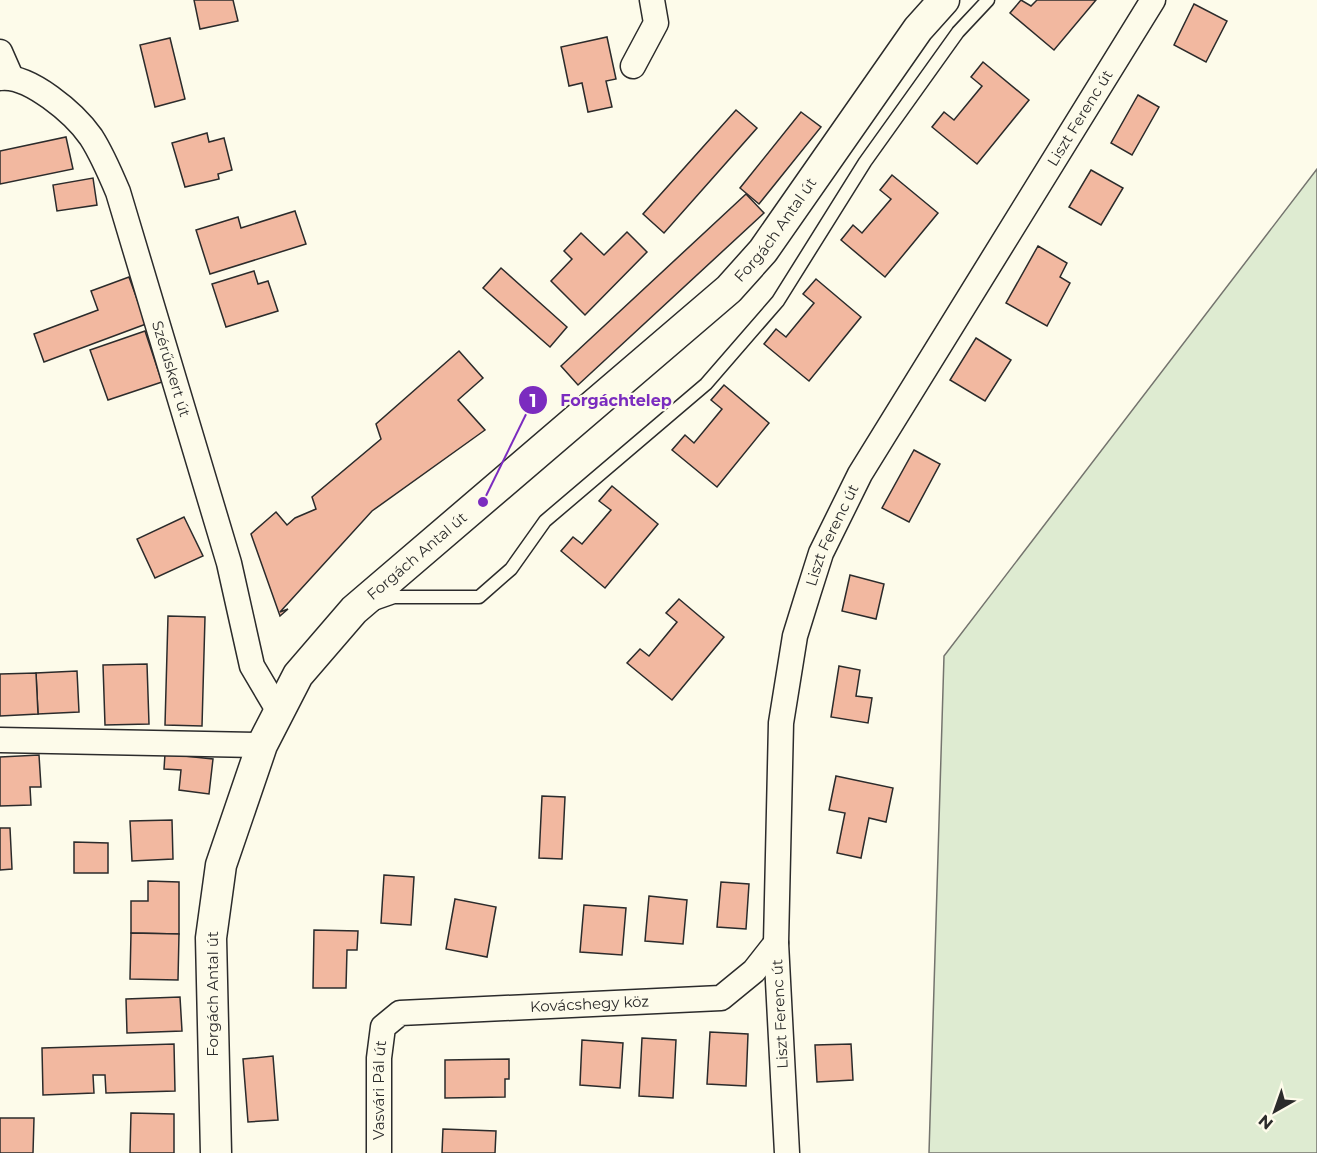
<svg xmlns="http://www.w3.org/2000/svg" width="1317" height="1153" font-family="Montserrat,sans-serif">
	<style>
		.green { fill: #deebd1; stroke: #74746e; stroke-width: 1.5 }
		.building { fill: #f2b8a0; stroke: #2b2b2b; stroke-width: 1.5 }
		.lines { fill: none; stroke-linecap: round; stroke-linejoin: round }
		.service-casing { stroke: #2b2b2b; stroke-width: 15 }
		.minor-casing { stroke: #2b2b2b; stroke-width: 27 }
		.tertiary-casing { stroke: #2b2b2b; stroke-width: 33 }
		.service { stroke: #fdfbea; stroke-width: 12 }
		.minor { stroke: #fdfbea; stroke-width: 24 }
		.tertiary { stroke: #fdfbea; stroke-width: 30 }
		.labels { text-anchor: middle; stroke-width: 4.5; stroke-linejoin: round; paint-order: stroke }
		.street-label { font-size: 15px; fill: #2b2b2b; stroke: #fdfbea }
		.leader { fill: none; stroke: #7b2cbf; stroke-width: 2 }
		.callout-dot { fill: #7b2cbf; stroke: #fdfbea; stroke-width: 2 }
		.mark-label { font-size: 18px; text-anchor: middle; font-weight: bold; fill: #fff }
		.callout-label { font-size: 16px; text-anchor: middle; font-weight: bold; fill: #7b2cbf; stroke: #fdfbea; stroke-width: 4.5; stroke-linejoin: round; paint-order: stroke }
	</style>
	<rect width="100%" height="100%" fill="#fdfbea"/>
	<path class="green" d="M1317,169V1153H929L944,656Z"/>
	<g class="building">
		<path d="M194,0H233L238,21L200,29Z"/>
		<path d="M1021,0L1031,6L1037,0H1096L1054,50L1010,13Z"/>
		<path d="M1194,4L1227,21L1206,62L1174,45Z"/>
		<path d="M607,37L616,79L606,81L612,107L588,112L582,83L569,86L561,47Z"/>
		<path d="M170,38L185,99L155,107L140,45Z"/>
		<path d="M983,62L1029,100L977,164L932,127L944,112L954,120L982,86L971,77Z"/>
		<path d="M1138,95L1159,107L1132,155L1111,143Z"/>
		<path d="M736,110L757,128L664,233L643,214Z"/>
		<path d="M801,112L821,127L759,204L740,188Z"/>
		<path d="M207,133L209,142L224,138L232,170L218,174L219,179L185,187L172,143Z"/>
		<path d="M66,137L73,169L0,184V151Z"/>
		<path d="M1091,170L1123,188L1101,225L1069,207Z"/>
		<path d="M892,175L938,213L885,277L841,240L853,225L862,233L891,199L880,190Z"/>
		<path d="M93,178L97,205L57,211L53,185Z"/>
		<path d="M746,194L764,213L578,385L561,366Z"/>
		<path d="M295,211L306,244L210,274L196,230L238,217L241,228Z"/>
		<path d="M627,232L647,252L585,315L551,281L572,259L564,251L581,233L604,255Z"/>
		<path d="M1038,246L1067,263L1060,277L1070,283L1047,326L1006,303Z"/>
		<path d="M501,268L567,327L550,347L483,288Z"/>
		<path d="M254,271L258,284L268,281L278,311L226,327L212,284Z"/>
		<path d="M129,277L146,324L44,362L34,334L98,310L91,291Z"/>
		<path d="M816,279L861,317L809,381L764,344L776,329L786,337L814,303L803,294Z"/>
		<path d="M145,331L162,382L108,400L90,350Z"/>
		<path d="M976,338L1011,360L985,401L950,380Z"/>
		<path d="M459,351L483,378L458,400L485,430L372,511L280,612L288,609L280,616L251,534L276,512L287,525L295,518L316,509L312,497L381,439L376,424Z"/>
		<path d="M724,385L769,423L717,487L672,450L685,435L694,443L722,409L711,400Z"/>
		<path d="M914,450L940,464L909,522L882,508Z"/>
		<path d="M612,486L658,524L605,588L561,551L573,537L582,544L611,510L599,501Z"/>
		<path d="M184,517L203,556L155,578L137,539Z"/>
		<path d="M850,575L884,584L876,619L842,611Z"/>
		<path d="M679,599L724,637L672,700L627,663L640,649L649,656L677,622L666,613Z"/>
		<path d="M168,616L205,617L202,726L165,725Z"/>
		<path d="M147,664L149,724L105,725L103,665Z"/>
		<path d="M839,666L860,670L856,696L872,698L868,723L831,717Z"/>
		<path d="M77,671L79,712L38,714L36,673Z"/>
		<path d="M36,673L38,714L0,716V674Z"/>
		<path d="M165,754L213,759L209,794L179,790L181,770L164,769Z"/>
		<path d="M39,755L41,787H30L31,805L0,806V757Z"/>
		<path d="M836,776L893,788L886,822L869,818L861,858L837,853L845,813L829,810Z"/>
		<path d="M542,796L565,797L562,859L539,858Z"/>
		<path d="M172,820L173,859L132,861L130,821Z"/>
		<path d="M0,828H10L12,869L0,870Z"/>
		<path d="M74,842L108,843V873H74Z"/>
		<path d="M384,875L414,877L411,925L381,923Z"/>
		<path d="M148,881L179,882V934L131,933V901H148Z"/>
		<path d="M721,882L749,884L746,929L717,927Z"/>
		<path d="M649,896L687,900L683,944L645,941Z"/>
		<path d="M455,899L496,907L487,957L446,949Z"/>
		<path d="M584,905L626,908L622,955L580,952Z"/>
		<path d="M314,930L358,931L357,950H347L346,988H313Z"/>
		<path d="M131,933L179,934L178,980L130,979Z"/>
		<path d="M180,997L182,1031L127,1033L126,999Z"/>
		<path d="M710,1032L748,1034L746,1086L707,1084Z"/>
		<path d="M642,1038L676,1040L673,1098L639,1096Z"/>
		<path d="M582,1040L623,1043L620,1088L580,1085Z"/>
		<path d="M174,1044L175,1091L106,1093L105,1075H93L94,1093L43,1095L42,1048Z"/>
		<path d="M851,1044L853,1080L817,1082L815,1045Z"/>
		<path d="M273,1056L278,1120L248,1122L243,1059Z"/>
		<path d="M509,1059V1079H505V1097L445,1098V1060Z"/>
		<path d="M131,1113L174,1114V1153H130Z"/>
		<path d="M0,1118H34L33,1153H0Z"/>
		<path d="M443,1129L496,1131L495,1153H442Z"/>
	</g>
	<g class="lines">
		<defs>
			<path id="service" d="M374,604L394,597H479L511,569L545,521L706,384L778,301L865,162L958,32L988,0"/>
			<g id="minor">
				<path d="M0,52L11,77"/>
				<path d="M633,66L656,23L652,0"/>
				<path id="s1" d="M0,78C29,74 75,114 91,137C102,154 110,173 118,192L229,563L252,666L278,710"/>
				<path d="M0,740L262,745"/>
				<path id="s2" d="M379,1153V1058L383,1027L400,1013L721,998L754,971L776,943"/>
				<path id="s3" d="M787,1153L776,943L781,723L795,636L808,594L821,553L860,474L1153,0"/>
			</g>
			<g id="tertiary">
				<path id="s4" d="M216,1153L211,938L221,865L262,745L298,675L354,610L729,289L763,251L918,29L944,0"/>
			</g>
		</defs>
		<use href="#service" class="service-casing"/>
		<use href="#minor" class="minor-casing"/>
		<use href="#tertiary" class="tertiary-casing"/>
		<use href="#service" class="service"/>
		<use href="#minor" class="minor"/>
		<use href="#tertiary" class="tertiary"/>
	</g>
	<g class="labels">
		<g class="street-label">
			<text dy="5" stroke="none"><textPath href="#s3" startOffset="1112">Liszt Ferenc út</textPath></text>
			<text dy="5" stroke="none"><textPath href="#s4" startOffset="1149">Forgách Antal út</textPath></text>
			<text dy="5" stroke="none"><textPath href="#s1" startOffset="358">Szérűskert út</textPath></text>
			<text dy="5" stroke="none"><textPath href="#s3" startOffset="626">Liszt Ferenc út</textPath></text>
			<text dy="5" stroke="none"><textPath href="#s4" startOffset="663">Forgách Antal út</textPath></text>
			<text transform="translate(213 994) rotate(-90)" y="5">Forgách Antal út</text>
			<text dy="5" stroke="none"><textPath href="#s2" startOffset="338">Kovácshegy köz</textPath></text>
			<text transform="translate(780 1014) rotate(-93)" y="5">Liszt Ferenc út</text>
			<text dy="5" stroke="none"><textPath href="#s2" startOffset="63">Vasvári Pál út</textPath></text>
		</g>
	</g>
	<path class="leader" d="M483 502L533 400"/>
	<g class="callout-dot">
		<circle cx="483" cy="502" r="6"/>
		<circle cx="533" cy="400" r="15"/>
	</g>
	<g class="mark-label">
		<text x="533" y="407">1</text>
	</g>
	<g class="callout-label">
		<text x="616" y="406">Forgáchtelep</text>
	</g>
	<g transform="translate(1275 1111) rotate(220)" stroke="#fdfbea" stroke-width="4.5" paint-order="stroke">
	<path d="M0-4.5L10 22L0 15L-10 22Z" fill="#2b2b2b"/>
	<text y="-9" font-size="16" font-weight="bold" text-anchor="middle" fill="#2b2b2b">N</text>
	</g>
</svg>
